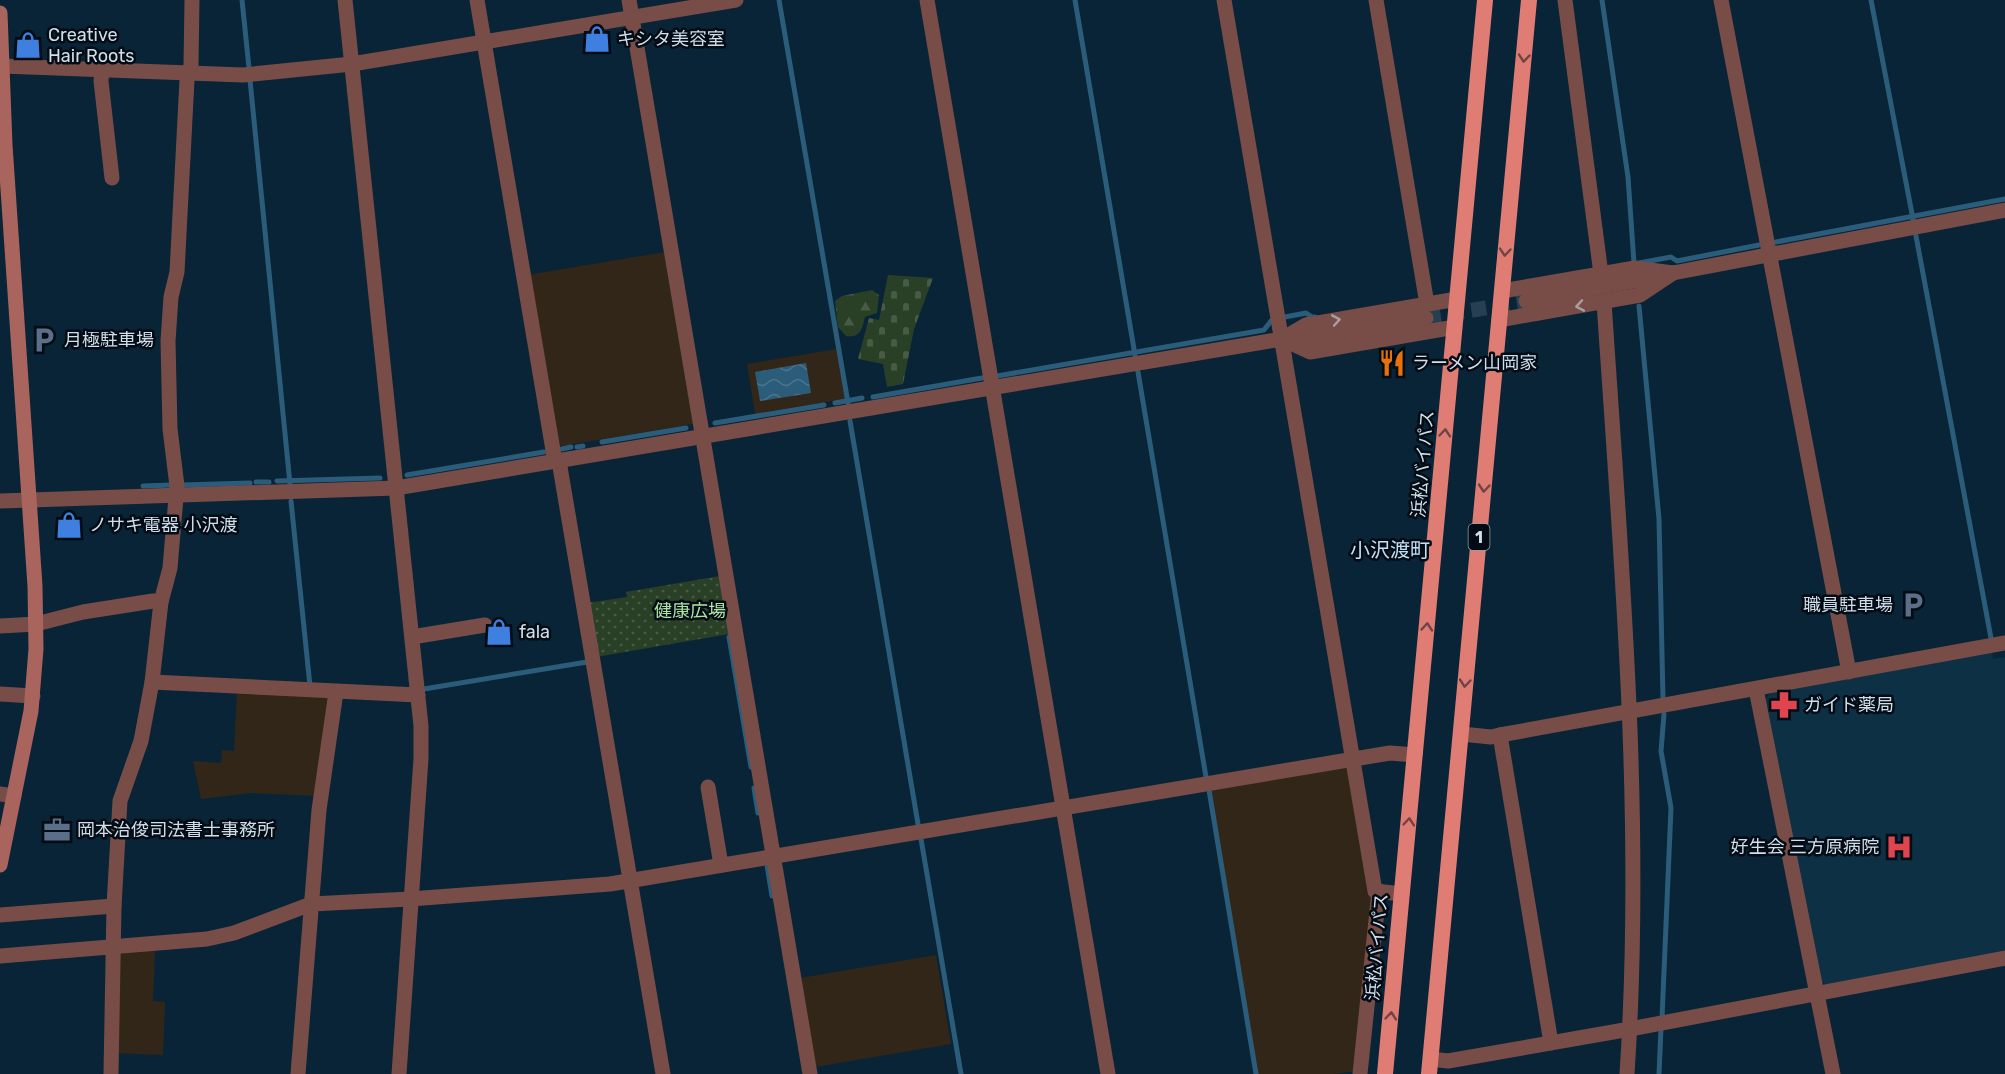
<svg xmlns="http://www.w3.org/2000/svg" width="2005" height="1074" font-family="Rubik,'Noto Sans JP',sans-serif">
	<style>
		.industrial { fill: #322618 }
		.built { fill: #0d3045 }
		.grass { fill: url(#grass-dots) }
		.forest { fill: url(#forest-firs) }
		.cemetery { fill: url(#cemetery-stones) }
		.water { fill: url(#water-waves) }
		.lines { fill: none; stroke-linecap: round; stroke-linejoin: round }
		.stream { stroke: #2b5d7b; stroke-width: 5 }
		.minor-tunnel { stroke: #274051; stroke-width: 15; stroke-dasharray: 15 8; stroke-linecap: butt }
		.minor { stroke: #784d48; stroke-width: 15 }
		.tertiary { stroke: #784d48; stroke-width: 15 }
		.secondary { stroke: #a9645d; stroke-width: 15 }
		.trunk { stroke: #df7d74; stroke-width: 16 }
		.oneway { stroke: #714444 }
		.oneway2 { stroke: #a89da1 }
		.labels { text-anchor: middle; stroke-width: 5; stroke-linejoin: round; paint-order: stroke }
		.shield { fill: #030c14; stroke: #929faa; stroke-width: 1.5 }
		.shield-label { font-size: 16px; font-weight: bold; fill: #cfdeea }
		.poi-label { font-size: 18px; fill: #cfdeea; stroke: #030c14; text-anchor: start }
		.street-label { font-size: 18px; fill: #cfdeea; stroke: #030c14 }
		.park-label { font-size: 18px; fill: #abe4a5; stroke: #030c14 }
		.neighbourhood-label { font-size: 20px; fill: #c2e1f9; stroke: #030c14 }
	</style>
	<defs>
		<pattern id="grass-dots" width="8" height="8" patternUnits="userSpaceOnUse" patternTransform="scale(1.5)"><rect width="8" height="8" fill="#294027"/><path d="M2 2h.1M6 6h.1" fill="none" stroke="#475b46" stroke-width="1.8" stroke-linecap="round"/></pattern>
		<pattern id="forest-firs" width="22" height="20" patternUnits="userSpaceOnUse" patternTransform="scale(1.5)"><rect width="22" height="20" fill="#294027"/><path d="M5 1l3.5 6h-7zM16 11l3.5 6h-7z" fill="#475b46"/></pattern>
		<pattern id="cemetery-stones" width="16" height="16" patternUnits="userSpaceOnUse" patternTransform="scale(1.5)"><rect width="16" height="16" fill="#294027"/><path d="M2 7V4a2 2 0 0 1 4 0v3zM10 15v-3a2 2 0 0 1 4 0v3z" fill="#475b46"/></pattern>
		<pattern id="water-waves" width="16" height="10" patternUnits="userSpaceOnUse" patternTransform="scale(1.5)"><rect width="16" height="10" fill="#2b5d7b"/><path d="M0 5q4-4 8 0t8 0" fill="none" stroke="#49748e"/></pattern>
	</defs>
	<rect width="100%" height="100%" fill="#092436"/>
	<g class="industrial">
		<path d="M664,252L693,424L556,447L527,275Z"/>
		<path d="M837,349L845,399L755,414L747,364Z"/>
		<path d="M237,690L332,696L317,796L251,793L201,799L193,761L221,763L222,750L234,751Z"/>
		<path d="M1349,766L1372,901L1356,1071L1335,1074H1258L1210,789Z"/>
		<path d="M155,950L153,1001L165,1002L163,1055L116,1053L118,953Z"/>
		<path d="M936,955L951,1044L815,1067L800,978Z"/>
	</g>
	<path class="built" d="M1992,652L1993,659L2005,657V953L1828,986L1821,981L1765,701L1770,693Z"/>
	<path class="grass" d="M720,576L729,634L596,657L587,603L627,597L626,592Z"/>
	<path class="forest" d="M872,290L879,295L877,313L865,317C862,329 861,338 846,336L838,327L835,301L842,296Z"/>
	<path class="cemetery" d="M888,275L933,278L914,329L903,384L887,387L883,364L858,359L869,318L879,320Z"/>
	<path class="water" d="M806,363L811,393L760,401L755,372Z"/>
	<g class="lines">
		<g class="stream">
			<path d="M242,0L249,68"/>
			<path d="M779,0L848,403"/>
			<path d="M1075,0L1135,355"/>
			<path d="M1602,0L1628,177L1634,263"/>
			<path d="M1871,0L1913,219"/>
			<path d="M250,80L290,484"/>
			<path d="M1916,236L1991,638"/>
			<path d="M1776,242L2005,199"/>
			<path d="M1639,263L1671,257L1677,261L1759,245"/>
			<path d="M1639,306L1659,519L1663,699"/>
			<path d="M1285,317L1306,313L1312,317H1315"/>
			<path d="M1138,372L1206,777"/>
			<path d="M997,376L1264,330L1271,321"/>
			<path d="M873,397L982,378"/>
			<path d="M835,403L862,398"/>
			<path d="M850,421L918,824"/>
			<path d="M715,423L824,405"/>
			<path d="M602,442L686,428"/>
			<path d="M577,447L583,446"/>
			<path d="M562,449L571,447"/>
			<path d="M407,475L544,452"/>
			<path d="M277,481L380,478"/>
			<path d="M256,482H269"/>
			<path d="M182,485L250,483"/>
			<path d="M143,486L172,485"/>
			<path d="M291,501L310,686H311"/>
			<path d="M729,637L751,767"/>
			<path d="M424,689L587,662"/>
			<path d="M754,788L758,813"/>
			<path d="M1209,790L1256,1074"/>
			<path d="M921,839L961,1074"/>
			<path d="M767,865L772,896"/>
			<path d="M1662,1018L1671,808L1661,751L1664,714"/>
			<path d="M1659,1074L1661,1028"/>
		</g>
		<path class="minor-tunnel" d="M1426,318L1526,301"/>
		<g class="minor">
			<path d="M345,0L421,726V759L399,1074"/>
			<path d="M477,0L555,462"/>
			<path d="M629,0L810,1074"/>
			<path d="M927,0L1108,1074"/>
			<path d="M1224,0L1375,891L1402,894"/>
			<path d="M1376,0L1427,304"/>
			<path d="M1565,0L1601,274"/>
			<path d="M1721,0L1849,672"/>
			<path d="M2,66L243,75L352,64L736,0"/>
			<path d="M102,69L101,81L112,178"/>
			<path d="M1502,291L1635,268L1673,273"/>
			<path d="M1526,301L1661,276"/>
			<path d="M1604,302C1621,559 1644,816 1627,1074"/>
			<path d="M1499,320L1640,295L1673,273"/>
			<path d="M1282,339L1306,325L1457,299"/>
			<path d="M1282,339L1310,352L1455,327"/>
			<path d="M1288,339L1308,338L1426,318"/>
			<path d="M559,461L663,1074"/>
			<path d="M0,626L36,624L83,612L153,601L161,602"/>
			<path d="M412,637L485,625"/>
			<path d="M152,682L418,695"/>
			<path d="M1756,689L1833,1074"/>
			<path d="M0,694L33,696"/>
			<path d="M1461,734L1491,737L1500,735L2005,643"/>
			<path d="M1500,735L1551,1043"/>
			<path d="M708,787L721,865"/>
			<path d="M0,794L14,796"/>
			<path d="M0,915L114,906"/>
			<path d="M0,956L207,939L234,933L311,904L410,899L610,884L1390,753L1415,755"/>
			<path d="M1431,1059L1448,1061L1630,1029L2005,958"/>
			<path d="M111,1074L114,906L120,801L141,741L152,682L161,602L170,568L177,486L170,429L168,341L171,297L177,272L187,80L191,65L192,0"/>
			<path d="M298,1074L319,810L336,692"/>
			<path d="M1360,1074L1379,891"/>
		</g>
		<g class="tertiary">
			<path d="M1673,273L2005,210"/>
			<path d="M0,501L396,488L1282,339"/>
		</g>
		<path class="secondary" d="M0,13L5,145L35,586L36,649L31,711L0,865"/>
		<g class="trunk">
			<path d="M1385,1074L1485,0"/>
			<path d="M1429,1074L1529,0"/>
		</g>
	</g>
	<defs><path id="oneway-chevron" d="M-2-3.5L2.5 0L-2 3.5" fill="none" stroke-width="1.6" stroke-linecap="round" stroke-linejoin="round" transform="scale(1.5)"/></defs>
	<g class="oneway">
		<use href="#oneway-chevron" transform="translate(1524 58) rotate(95)"/>
		<use href="#oneway-chevron" transform="translate(1505 252) rotate(95)"/>
		<use href="#oneway-chevron" transform="translate(1445 433) rotate(-85)"/>
		<use href="#oneway-chevron" transform="translate(1484 488) rotate(95)"/>
		<use href="#oneway-chevron" transform="translate(1427 627) rotate(-85)"/>
		<use href="#oneway-chevron" transform="translate(1465 683) rotate(95)"/>
		<use href="#oneway-chevron" transform="translate(1409 822) rotate(-85)"/>
		<use href="#oneway-chevron" transform="translate(1391 1016) rotate(-85)"/>
	</g>
	<g class="oneway2">
		<use href="#oneway-chevron" transform="translate(1580 306) rotate(170)"/>
		<use href="#oneway-chevron" transform="translate(1336 320) rotate(-10)"/>
	</g>
	<defs>
		<symbol id="shop-bare" viewBox="-9 -9 18 18"><path d="M-5-2.5h2.3a2.7 3.5 0 0 1 5.4 0H5L5.5 6h-11ZM-1.5-2.5h3a1.5 2.3 0 0 0-3 0Z" fill="#3f7fe0" stroke="#030c14" stroke-width="2.5" paint-order="stroke"/></symbol>
		<symbol id="parking-bare" viewBox="-9 -9 18 18"><path d="M-3.5-5.5H1a3.5 3.5 0 0 1 0 7H-1V5.5H-3.5ZM-1-3.4V-.6H.8a1.4 1.4 0 0 0 0-2.8Z" fill="#5c6f8a" stroke="#030c14" stroke-width="2.5" paint-order="stroke"/></symbol>
		<symbol id="restaurant-bare" viewBox="-9 -9 18 18"><path d="M-5-6h1v4h1v-4h1v4h1v-4h1v5L-1.5 .5V6h-2V.5L-5-1ZM5-6V6H3V1.5H1.5Q1.5-4 5-6Z" fill="#e8710a" stroke="#030c14" stroke-width="2.5" paint-order="stroke"/></symbol>
		<symbol id="pharmacy-bare" viewBox="-9 -9 18 18"><path d="M-2-6h4v4h4v4h-4v4h-4v-4h-4v-4h4Z" fill="#e0444e" stroke="#030c14" stroke-width="2.5" paint-order="stroke"/></symbol>
		<symbol id="office-bare" viewBox="-9 -9 18 18"><path d="M-6-3h4V-5.5h4V-3h4V5H-6ZM-1-4.5V-3h2v-1.5ZM-6 0V1H6V0Z" fill="#5c6f8a" stroke="#030c14" stroke-width="2.5" paint-order="stroke"/></symbol>
		<symbol id="hospital-bare" viewBox="-9 -9 18 18"><path d="M-5-5h3v3.5h4V-5h3V5h-3V1.5h-4V5h-3Z" fill="#e0444e" stroke="#030c14" stroke-width="2.5" paint-order="stroke"/></symbol>
	</defs>
	<g fill-rule="evenodd">
		<use href="#shop-bare" x="578" y="20" width="38" height="38"/>
		<use href="#shop-bare" x="9" y="26" width="38" height="38"/>
		<use href="#parking-bare" x="25" y="321" width="38" height="38"/>
		<use href="#restaurant-bare" x="1373" y="344" width="38" height="38"/>
		<use href="#shop-bare" x="50" y="506" width="38" height="38"/>
		<use href="#parking-bare" x="1894" y="586" width="38" height="38"/>
		<use href="#shop-bare" x="480" y="613" width="38" height="38"/>
		<use href="#pharmacy-bare" x="1765" y="686" width="38" height="38"/>
		<use href="#office-bare" x="38" y="811" width="38" height="38"/>
		<use href="#hospital-bare" x="1880" y="828" width="38" height="38"/>
	</g>
	<g class="labels">
		<rect class="shield" x="1468.5" y="524" width="21" height="26" rx="4.5"/>
		<g class="shield-label">
			<text x="1479" y="543">1</text>
		</g>
		<g class="poi-label">
			<text x="48" y="41">Creative<tspan x="48" dy="21">Hair Roots</tspan></text>
			<text x="617" y="45">キシタ美容室</text>
			<text x="64" y="346">月極駐車場</text>
			<text x="1412" y="369">ラーメン山岡家</text>
			<text x="89" y="531">ノサキ電器 小沢渡</text>
			<text x="1893" y="611" text-anchor="end">職員駐車場</text>
			<text x="519" y="638">fala</text>
			<text x="1804" y="711">ガイド薬局</text>
			<text x="77" y="836">岡本治俊司法書士事務所</text>
			<text x="1879" y="853" text-anchor="end">好生会 三方原病院</text>
		</g>
		<g class="street-label">
			<text transform="translate(1423 464) rotate(-85)" y="6">浜松バイパス</text>
			<text transform="translate(1377 947) rotate(-85)" y="6">浜松バイパス</text>
		</g>
		<g class="park-label">
			<text x="690" y="617">健康広場</text>
		</g>
		<g class="neighbourhood-label">
			<text x="1390" y="557">小沢渡町</text>
		</g>
	</g>
</svg>
